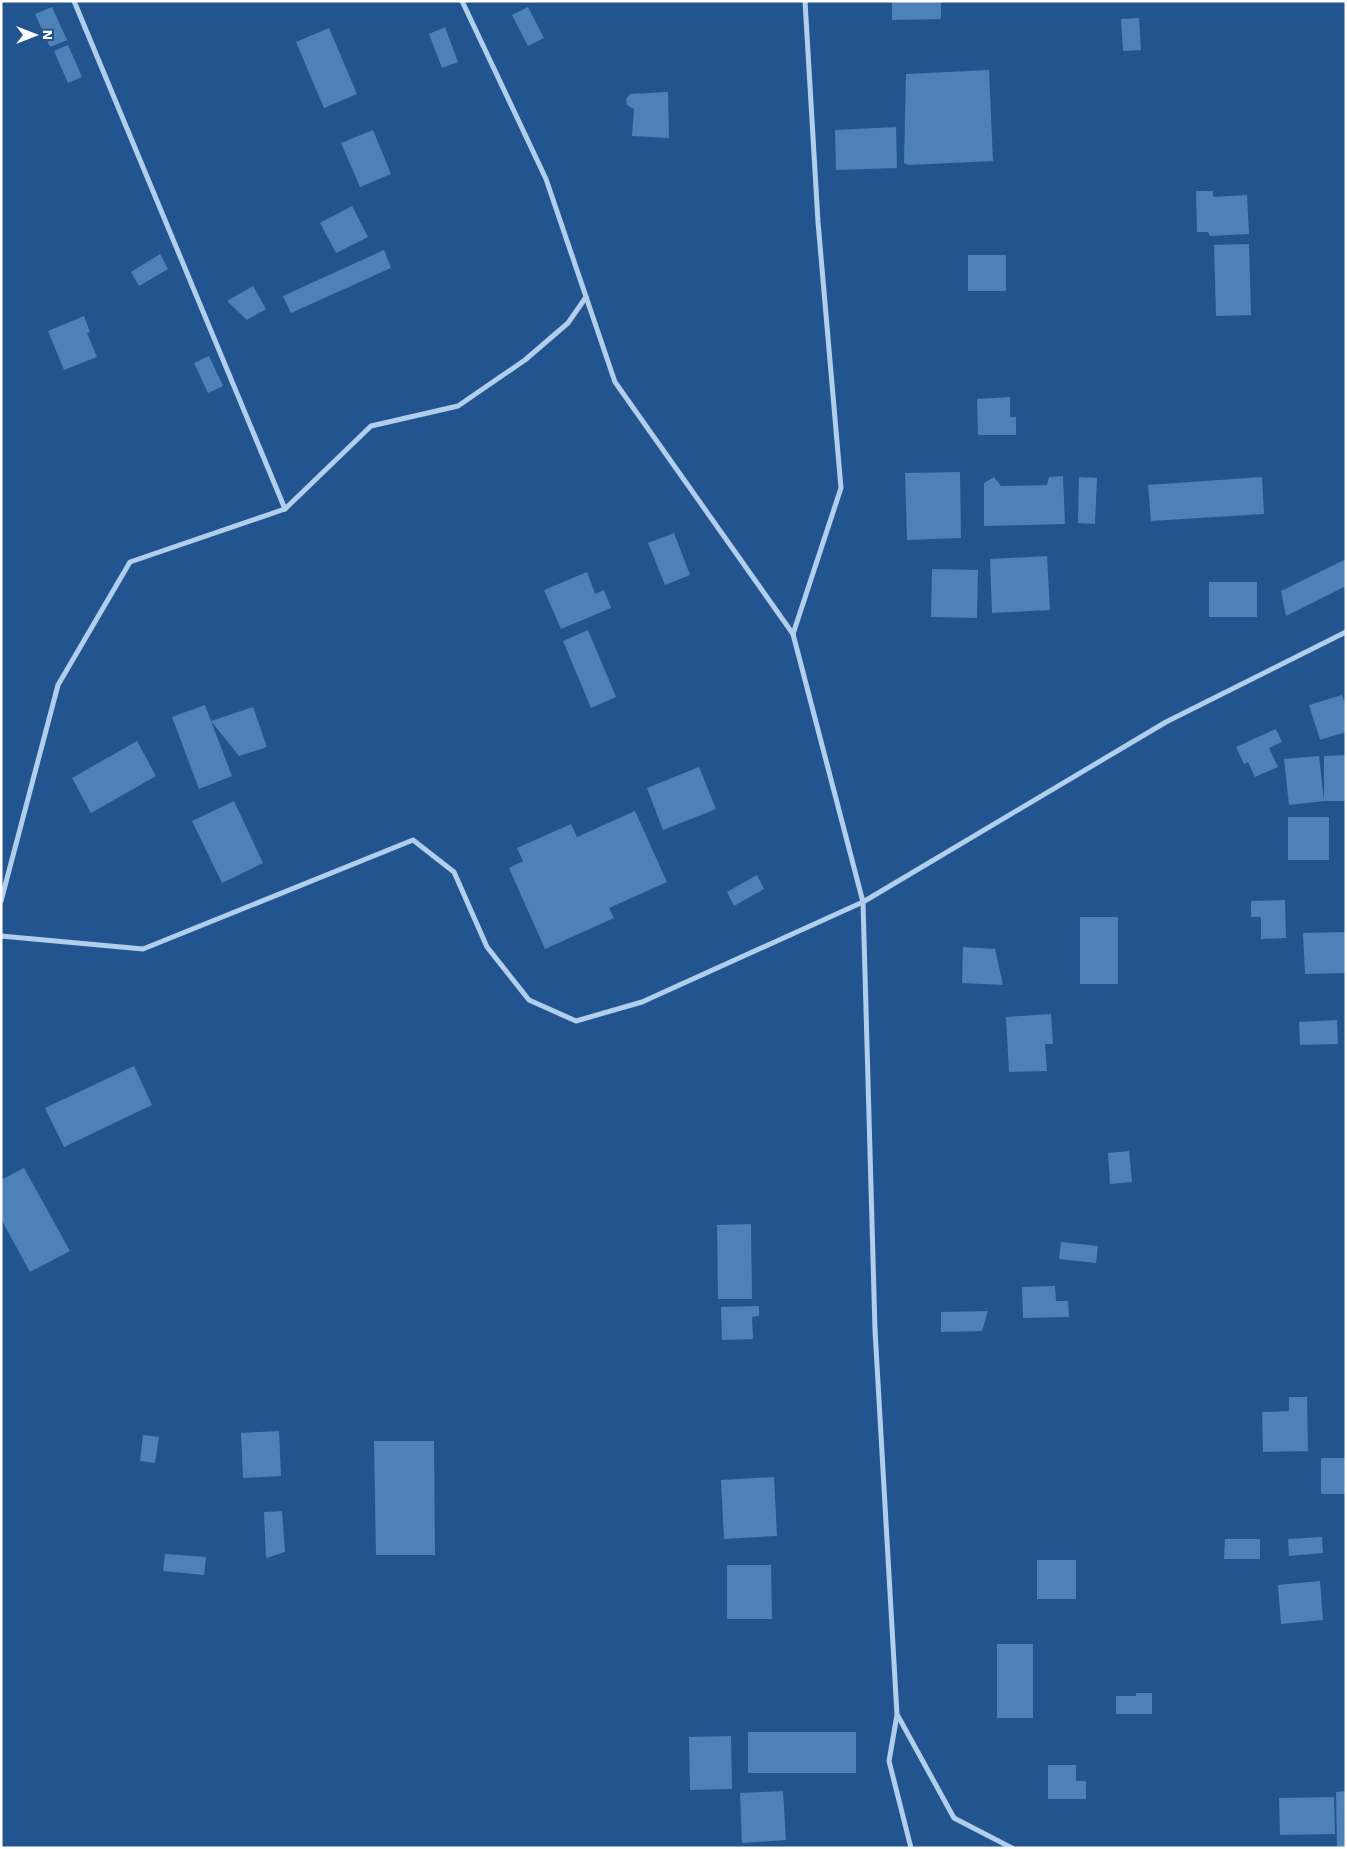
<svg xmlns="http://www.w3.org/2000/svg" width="1347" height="1849" font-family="'Work Sans',sans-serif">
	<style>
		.building { fill: #4e81b8 }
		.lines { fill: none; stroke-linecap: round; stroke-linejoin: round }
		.minor { stroke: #b1ceec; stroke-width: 5 }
	</style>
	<rect width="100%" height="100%" fill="#22558f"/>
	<g class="building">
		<path d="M892,1H941V19L892,20Z"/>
		<path d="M52,7L67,40L50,47L35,14Z"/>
		<path d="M528,7L544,38L528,46L512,15Z"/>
		<path d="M1139,18L1141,50L1123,51L1121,19Z"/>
		<path d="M445,27L458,62L442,68L429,34Z"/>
		<path d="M329,28L357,94L324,108L296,42Z"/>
		<path d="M68,45L82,77L68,83L54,51Z"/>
		<path d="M989,70L993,161L909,165L904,163L906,74Z"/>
		<path d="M668,92L669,138L632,136L634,109L627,105L626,99L630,94Z"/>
		<path d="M896,127L897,168L836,170L835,130Z"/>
		<path d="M373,130L391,174L360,187L341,143Z"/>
		<path d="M1196,191H1213V197L1247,195L1249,234L1210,236L1208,232H1197Z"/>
		<path d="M352,206L368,237L336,253L320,223Z"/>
		<path d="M1249,244L1251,315L1216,316L1214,245Z"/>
		<path d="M384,250L391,268L291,313L283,296Z"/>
		<path d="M160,254L168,269L139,286L131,272Z"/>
		<rect x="968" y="255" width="38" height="36"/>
		<path d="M253,286L266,309L247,320L227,301Z"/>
		<path d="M84,316L90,332L87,333L97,357L64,370L48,331Z"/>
		<path d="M209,356L223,386L208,393L194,363Z"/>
		<path d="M1010,397V417H1016V435H978L977,399Z"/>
		<path d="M960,472L961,538L907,540L905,473Z"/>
		<path d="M1063,476L1065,524L984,526V483L994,477L1001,486L1047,485L1049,477Z"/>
		<path d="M1079,477L1097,478L1095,524L1078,523Z"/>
		<path d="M1262,477L1264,514L1151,521L1148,485Z"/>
		<path d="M674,533L690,575L665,585L648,543Z"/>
		<path d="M1047,556L1050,610L992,613L990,559Z"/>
		<path d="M1346,559V586L1286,616L1281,591Z"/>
		<path d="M932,569L978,570L977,618L931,617Z"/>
		<path d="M587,572L595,594L604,590L611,608L561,629L544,590Z"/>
		<rect x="1209" y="582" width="48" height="35"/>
		<path d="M588,630L616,697L591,708L563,641Z"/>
		<path d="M1342,695L1346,707V732L1320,740L1309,705Z"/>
		<path d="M205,705L211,721L253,707L267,747L239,756L211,721L232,776L199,789L172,717Z"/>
		<path d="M1276,729L1282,742L1269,748L1278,767L1255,777L1248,762L1244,764L1236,747Z"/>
		<path d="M137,741L156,776L91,813L72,778Z"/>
		<path d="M1346,755V801H1324V756Z"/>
		<path d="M1319,756L1324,801L1289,805L1284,759Z"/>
		<path d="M699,767L716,809L663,830L647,788Z"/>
		<path d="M234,801L263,863L222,883L192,821Z"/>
		<path d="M635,811L667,882L609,908L614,918L545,949L509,868L523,861L517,848L571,824L577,837Z"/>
		<rect x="1288" y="817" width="41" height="43"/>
		<path d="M757,875L764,889L734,906L727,892Z"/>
		<path d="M1285,900L1286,938L1261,939V917H1251V901Z"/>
		<rect x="1080" y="917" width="38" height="67"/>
		<path d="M1346,932V973L1305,974L1303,933Z"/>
		<path d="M963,947L995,949L1003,985L962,983Z"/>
		<path d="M1051,1014L1053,1044H1045L1047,1071L1009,1072L1006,1017Z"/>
		<path d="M1337,1020L1338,1044L1300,1045L1299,1022Z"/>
		<path d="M134,1066L152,1105L64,1147L45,1108Z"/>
		<path d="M1129,1151L1132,1182L1110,1184L1108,1153Z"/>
		<path d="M24,1168L70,1251L30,1272L1,1219V1180Z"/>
		<path d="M751,1224L752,1299H718L717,1225Z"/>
		<path d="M1061,1242L1098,1246L1096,1263L1059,1259Z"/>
		<path d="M1055,1286L1056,1301H1068L1069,1317L1023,1318L1022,1287Z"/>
		<path d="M759,1306V1316L752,1317L753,1339L722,1340L721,1307Z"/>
		<path d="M988,1311L982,1331L941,1332V1312Z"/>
		<path d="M1289,1397H1307L1308,1451L1263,1452L1262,1412L1289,1411Z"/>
		<path d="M279,1431L281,1476L243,1478L241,1433Z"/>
		<path d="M143,1435L159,1437L155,1463L140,1461Z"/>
		<path d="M374,1441H434L435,1555H376Z"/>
		<rect x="1321" y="1458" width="25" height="36"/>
		<path d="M774,1477L777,1536L724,1539L721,1480Z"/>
		<path d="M282,1511L285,1552L266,1558L264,1512Z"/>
		<path d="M1322,1537L1323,1553L1289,1556L1288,1539Z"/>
		<path d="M1225,1539H1260V1559H1224Z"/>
		<path d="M165,1554L206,1557L204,1575L163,1571Z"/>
		<rect x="1037" y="1560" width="39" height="39"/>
		<path d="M727,1565H771L772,1619H727Z"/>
		<path d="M1320,1581L1323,1620L1281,1624L1278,1585Z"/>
		<rect x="997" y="1644" width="36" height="74"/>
		<path d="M1136,1693H1152V1714H1116V1696H1136Z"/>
		<rect x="748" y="1732" width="108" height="41"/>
		<path d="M731,1736L732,1789L690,1790L689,1737Z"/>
		<path d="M1048,1765H1076V1781H1086V1799H1048Z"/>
		<path d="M783,1791L786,1840L742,1843L740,1793Z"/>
		<path d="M1346,1791V1848H1337L1336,1792Z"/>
		<path d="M1334,1797L1335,1834L1280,1835L1279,1798Z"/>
	</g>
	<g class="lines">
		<g class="minor">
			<path d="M74,1L285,509L371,426L458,406L525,360L568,323L586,297"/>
			<path d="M462,1L546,179L615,382L793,634"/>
			<path d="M805,1L818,222L841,488L793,634L863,902L875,1330L897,1715L889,1761L911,1848"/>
			<path d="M1,901L58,685L130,562L285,509"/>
			<path d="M1,936L143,949L413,840L454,872L487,947L529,1000L576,1021L642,1002L863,902L1166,722L1346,632"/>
			<path d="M898,1716L954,1818L1012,1848"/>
		</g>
	</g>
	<rect width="1347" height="1849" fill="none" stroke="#ffffff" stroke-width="5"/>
	<g transform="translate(35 35) rotate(90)" stroke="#22558f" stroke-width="4" paint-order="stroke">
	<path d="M0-4L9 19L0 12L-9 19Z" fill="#ffffff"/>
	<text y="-8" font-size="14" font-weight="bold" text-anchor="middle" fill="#ffffff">N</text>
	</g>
</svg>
